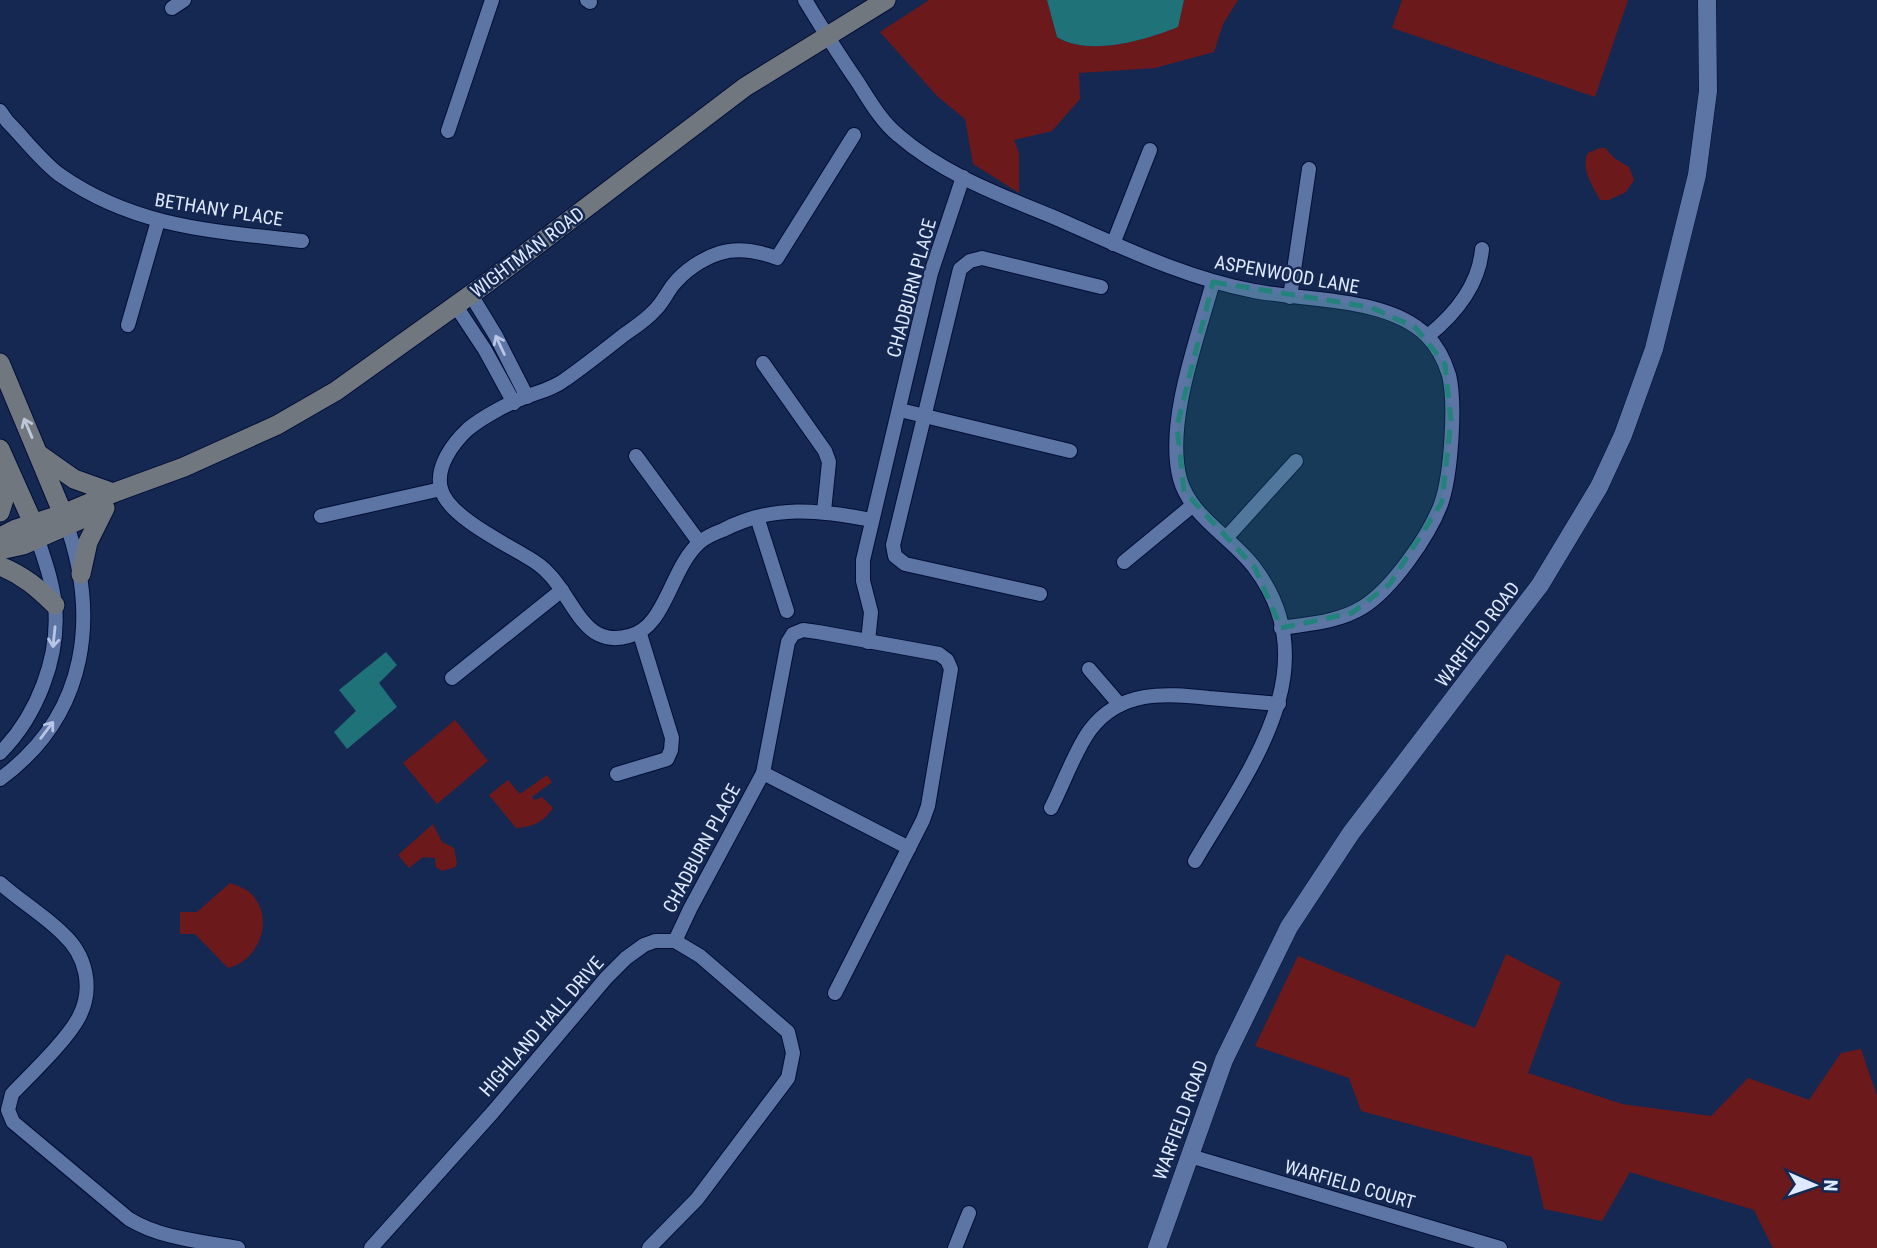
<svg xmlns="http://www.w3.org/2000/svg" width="1877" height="1248" font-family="'Roboto Condensed',sans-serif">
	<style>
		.green { fill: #6c191c }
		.water { fill: #207279 }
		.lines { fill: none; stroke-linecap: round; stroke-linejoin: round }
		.minor-casing { stroke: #020e36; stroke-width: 16 }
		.tertiary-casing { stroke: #020e36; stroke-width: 19 }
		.secondary-casing { stroke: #020e36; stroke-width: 21 }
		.minor { stroke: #5d75a5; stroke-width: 14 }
		.tertiary { stroke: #5d75a5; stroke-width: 18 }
		.secondary { stroke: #71777f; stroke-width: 19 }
		.oneway { stroke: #b7c6e4 }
		.oneway2 { stroke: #bdc7d9 }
		.marked { fill: #24827c; fill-opacity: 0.2; stroke: #24827c; stroke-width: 5; stroke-dasharray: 14 9; stroke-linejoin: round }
		.labels { text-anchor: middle; stroke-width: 5; stroke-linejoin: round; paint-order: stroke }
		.street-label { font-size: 19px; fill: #dee9ff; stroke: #152851 }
	</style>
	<rect width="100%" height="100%" fill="#152851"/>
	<g class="green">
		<path d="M929,0H1047L1057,37C1088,57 1146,40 1177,27L1184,0H1238L1223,24L1214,52L1155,68L1079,73L1080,99L1052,131L1014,140L1019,153V193L973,164L965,119L937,96L880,32Z"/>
		<path d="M1402,0H1628L1595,97L1392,28Z"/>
		<path d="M1600,148H1605L1614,158L1629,167L1634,180L1626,192L1609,200H1600C1593,186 1580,168 1588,153Z"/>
		<path d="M455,720L488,761L437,804L403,763Z"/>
		<path d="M547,775L552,782L532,797L534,800L542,797L553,808C544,822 532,827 516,828L489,795L508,780L520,794Z"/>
		<path d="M433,824L442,842L454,848L457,863L455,867L442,871L436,867L435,858L423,857L409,868L398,855Z"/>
		<path d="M230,883C239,886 248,889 254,897C274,922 258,961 228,968L195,934H180V912H197Z"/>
		<path d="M1506,954L1561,982L1528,1073L1622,1104L1711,1116L1748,1078L1809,1100L1841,1053L1861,1049L1877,1096V1248H1773L1754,1210L1630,1172L1602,1221L1544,1209L1532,1157L1361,1111L1349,1078L1255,1046L1298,956L1475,1028Z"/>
	</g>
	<g class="water">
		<path d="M1047,0H1184L1178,27C1146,40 1088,57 1057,37Z"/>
		<path d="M386,652L397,665L379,683L397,707L347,749L334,732L356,711L339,690Z"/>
	</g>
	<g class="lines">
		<defs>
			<g id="minor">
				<path d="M587,0L590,2"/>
				<path d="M805,0C822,28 839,55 857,81C869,100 881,121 898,135C944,175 1003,196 1058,219C1122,247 1185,278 1254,291C1306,301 1389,297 1427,336C1437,346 1445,362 1449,375C1456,404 1451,476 1441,504C1429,536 1392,589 1363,607C1339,622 1308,624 1281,628"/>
				<path d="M172,8L184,0"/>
				<path d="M0,111L7,121C24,138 41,161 60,175C136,228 214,231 302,241"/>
				<path d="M448,131L492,0"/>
				<path d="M854,135L777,258C758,251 739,247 720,253C703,258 684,271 673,285C666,294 662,304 654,311C646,320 635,327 625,334C606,349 586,365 566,379C554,388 542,391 528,396C509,403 484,416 468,429C453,443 435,467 441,489C448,516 504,543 527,557C534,561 542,566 548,573C565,589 578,624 598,634C608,639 619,639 629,636C666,628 670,568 700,542C706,537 715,533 723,530C773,504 820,510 872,520"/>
				<path d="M1113,244L1150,150"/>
				<path d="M471,295L496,336L527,397"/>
				<path d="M1290,297L1309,169"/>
				<path d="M456,306L485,350L514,403"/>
				<path d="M128,325L158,221"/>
				<path d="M1428,336C1455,314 1479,286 1482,249"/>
				<path d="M763,363L825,451L829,462L824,511"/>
				<path d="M900,410L1070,451"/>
				<path d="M636,456L699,542"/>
				<path d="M321,516L441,489"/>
				<path d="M757,517L787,611"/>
				<path d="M1227,537L1296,461"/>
				<path d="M1124,562L1193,505"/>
				<path d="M1040,594L905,564L895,556L893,545L960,269L970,261L982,258L1101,287"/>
				<path d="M868,642L871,612L863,581V560L931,273L963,177"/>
				<path d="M1089,669L1120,705"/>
				<path d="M452,678L562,590"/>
				<path d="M0,753C37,716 60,657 55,605C52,579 43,555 35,531"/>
				<path d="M763,773L909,848"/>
				<path d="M617,774L667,759L671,750L672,738L640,634"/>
				<path d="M0,779C89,714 100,614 64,517"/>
				<path d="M1051,808C1063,785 1075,750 1090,730C1120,690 1164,693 1209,698C1232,700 1255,702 1279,704"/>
				<path d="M1195,861C1247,772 1331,668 1254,567C1231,537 1190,516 1180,479C1165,423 1198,337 1213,282"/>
				<path d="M0,883C20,901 44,915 63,934C86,955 94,988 79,1017C67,1040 31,1074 12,1094L8,1110L13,1122L129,1219C162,1239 201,1241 238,1248"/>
				<path d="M675,941L690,909L763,773L788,642L793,634L803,630L818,632L939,654L947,660L951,669L928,806L923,820L835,993"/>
				<path d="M1190,1156L1500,1248"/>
				<path d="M371,1248L493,1112L606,978L626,958L644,945L655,941H675L700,956L788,1032L793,1053L788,1078L697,1199L649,1248"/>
				<path d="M955,1248L969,1213"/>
			</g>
			<path id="tertiary" d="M1157,1248L1224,1060L1289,927L1351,833L1540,585L1599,487L1623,435L1654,349L1697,175L1708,91L1707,0"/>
			<g id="secondary">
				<path d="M0,363L63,514"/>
				<path d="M0,449L33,523"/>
				<path d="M40,455L74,479L113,493"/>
				<path d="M0,512L7,490V469"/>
				<path d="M0,537L16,529L63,514L113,493L184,467L277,425L336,391L487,283L745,87L886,0"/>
				<path d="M0,550L23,545L95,513"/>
				<path d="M0,566C23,575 38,588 55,605"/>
				<path d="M81,574L88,542L105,508"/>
			</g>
		</defs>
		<use href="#minor" class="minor-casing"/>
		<use href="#tertiary" class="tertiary-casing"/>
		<use href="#secondary" class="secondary-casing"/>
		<use href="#minor" class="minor"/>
		<use href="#tertiary" class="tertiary"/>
		<use href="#secondary" class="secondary"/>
	</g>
	<defs><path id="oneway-shaft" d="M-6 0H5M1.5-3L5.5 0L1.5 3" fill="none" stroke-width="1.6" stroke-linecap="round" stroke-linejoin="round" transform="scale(1.75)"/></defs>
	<g class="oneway">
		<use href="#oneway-shaft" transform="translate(500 345) rotate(-115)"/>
		<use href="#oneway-shaft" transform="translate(54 637) rotate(96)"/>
		<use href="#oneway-shaft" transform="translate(47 730) rotate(-53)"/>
	</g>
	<use class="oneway2" href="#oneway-shaft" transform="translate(28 428) rotate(-113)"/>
	<path class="marked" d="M1213,282L1370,307L1415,327L1445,364L1451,420L1442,502L1390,584L1352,613L1281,628L1255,568L1184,491L1177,426Z"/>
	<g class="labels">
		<g class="street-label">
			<text transform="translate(219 209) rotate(9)" y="7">BETHANY PLACE</text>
			<text transform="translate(527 252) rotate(-37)" y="7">WIGHTMAN ROAD</text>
			<text transform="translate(1287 274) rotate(10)" y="7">ASPENWOOD LANE</text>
			<text transform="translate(911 288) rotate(-75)" y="7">CHADBURN PLACE</text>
			<text transform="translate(1477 634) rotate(-53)" y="7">WARFIELD ROAD</text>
			<text transform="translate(701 848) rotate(-62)" y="7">CHADBURN PLACE</text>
			<text transform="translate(541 1026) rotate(-49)" y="7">HIGHLAND HALL DRIVE</text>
			<text transform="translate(1180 1120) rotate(-70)" y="7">WARFIELD ROAD</text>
			<text transform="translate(1350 1184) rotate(16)" y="7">WARFIELD COURT</text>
		</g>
	</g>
	<g transform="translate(1814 1185) rotate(92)" stroke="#152851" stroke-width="5" paint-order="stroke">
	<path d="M0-5L12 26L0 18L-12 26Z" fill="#dee9ff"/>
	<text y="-10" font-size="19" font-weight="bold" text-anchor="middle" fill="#dee9ff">N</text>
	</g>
</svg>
